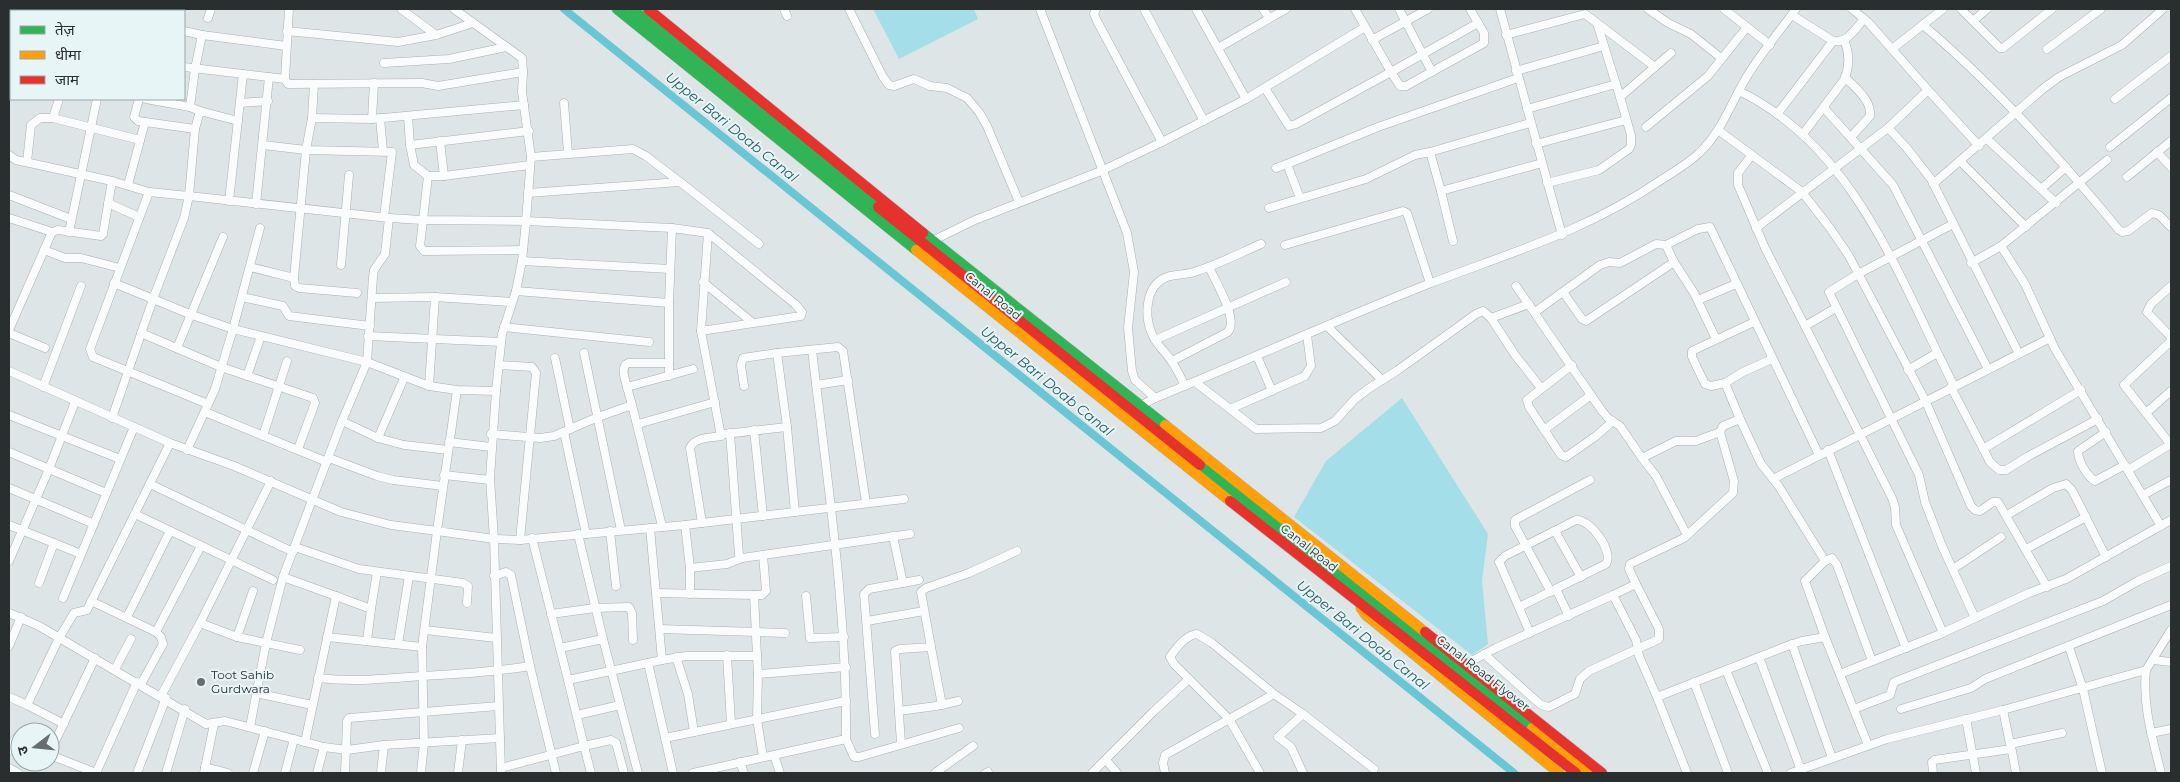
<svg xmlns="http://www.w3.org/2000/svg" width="2180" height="782" font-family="Montserrat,'Noto Sans Devanagari',sans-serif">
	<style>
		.green { fill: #a4dee9 }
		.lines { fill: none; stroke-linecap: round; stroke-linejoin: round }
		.canal { stroke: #6ac6d4; stroke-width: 8 }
		.street-casing { stroke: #abb0b1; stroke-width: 9 }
		.fast-casing { stroke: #abb0b1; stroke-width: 11 }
		.slow-casing { stroke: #abb0b1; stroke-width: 11 }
		.jam-casing { stroke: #abb0b1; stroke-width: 11 }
		.street { stroke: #fafbfb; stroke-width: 8 }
		.fast { stroke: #30b455; stroke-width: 10 }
		.slow { stroke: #ff9f0a; stroke-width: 10 }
		.jam { stroke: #e5322d; stroke-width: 10 }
		.poi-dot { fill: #686e6f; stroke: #e7f5f7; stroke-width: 2 }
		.labels { text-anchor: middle; stroke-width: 4; stroke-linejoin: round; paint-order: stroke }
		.street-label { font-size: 12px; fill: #292e2f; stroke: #e7f5f7 }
		.poi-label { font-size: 12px; fill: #292e2f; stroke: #e7f5f7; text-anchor: start }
		.water-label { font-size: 14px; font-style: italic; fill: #295d65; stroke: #e7f5f7 }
	</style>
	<rect width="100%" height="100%" fill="#dee5e6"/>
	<g class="green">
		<path d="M873,9H974L978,19L899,59Z"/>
		<path d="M1402,398L1488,534L1482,581L1488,644L1472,655L1294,517L1326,461Z"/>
	</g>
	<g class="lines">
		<path class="canal" d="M564,9L1514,773"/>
		<defs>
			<g id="street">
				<path d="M128,9L136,11"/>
				<path d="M289,9L285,79L288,84L422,83L438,86L523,72"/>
				<path d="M401,9L436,35"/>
				<path d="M454,9L522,58L523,72L522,92L531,157L526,221L672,228L708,233L795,304L802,312L801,316L701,331L708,233"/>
				<path d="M784,9L787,16"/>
				<path d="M849,9L883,77L889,85L894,86L914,79L930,86L947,88L967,98L979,112L987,126L1019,202"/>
				<path d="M1040,9L1127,233L1134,272L1128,328L1132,371L1135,380L1155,398"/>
				<path d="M1096,9L1094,14L1097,21L1162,142"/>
				<path d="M1144,9L1204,121"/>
				<path d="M1196,9L1246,99"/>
				<path d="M1263,9L1269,18"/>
				<path d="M1355,9L1391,72L1478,23"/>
				<path d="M1399,9L1432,72"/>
				<path d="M1500,9L1562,235"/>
				<path d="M1648,9L1668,23L1691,34L1721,58"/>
				<path d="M1724,9L1770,45"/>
				<path d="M1852,9L1868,22L1928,90L1888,128L1906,147L1931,179L2019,354"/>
				<path d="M1961,9L2000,48H2003L2052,9"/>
				<path d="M1792,15L1833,41C1847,44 1856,28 1864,19"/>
				<path d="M9,16H11"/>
				<path d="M208,18L211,9"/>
				<path d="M1973,21L1987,9"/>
				<path d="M1597,23L1655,67"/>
				<path d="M1923,25C1994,85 2060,158 2119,230L2122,232L2128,231L2152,213L2159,215L2171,227"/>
				<path d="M184,31L202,35"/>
				<path d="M287,31L398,42L436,35L473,23"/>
				<path d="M1506,35L1585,14L1597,23L1620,97L1631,135V145L1629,149L1599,170L1547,183"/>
				<path d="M1372,40L1428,9"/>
				<path d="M1218,48L1286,9"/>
				<path d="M1892,49L1943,9"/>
				<path d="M2047,49L2101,9"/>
				<path d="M384,63L449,59L506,47"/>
				<path d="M184,67L285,79"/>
				<path d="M1516,71L1604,46"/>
				<path d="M1845,77C1855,88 1872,100 1870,116L1851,137"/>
				<path d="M1265,88L1289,126L1296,124L1391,72L1400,86H1406L1484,43V33L1470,9"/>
				<path d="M1928,90L1979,146"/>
				<path d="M1739,91C1855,147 1899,278 1954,386"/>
				<path d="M1620,97L1671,53"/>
				<path d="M139,99L134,117L138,121L195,129"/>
				<path d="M146,99L190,107"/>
				<path d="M2115,99L2171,56"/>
				<path d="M240,103L268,101"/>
				<path d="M564,103L568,153"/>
				<path d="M1824,108L1893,185L1988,369"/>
				<path d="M1527,109L1616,84"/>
				<path d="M200,111L238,121"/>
				<path d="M1778,113L1833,41"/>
				<path d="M408,116L410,145L529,131"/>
				<path d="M53,118L59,99"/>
				<path d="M312,118L314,84"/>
				<path d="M380,118L383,151"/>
				<path d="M372,119L524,105"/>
				<path d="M1646,127L1708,76L1747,27"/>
				<path d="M1718,130L1802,192L1830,228L1849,256L1925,400L1971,506L1975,510L1980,511L1993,502H1998L2047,587"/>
				<path d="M1803,134L1844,80C1850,66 1850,54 1844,40"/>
				<path d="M1987,139L2056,203"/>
				<path d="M440,141L444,176"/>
				<path d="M1536,144L1626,120"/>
				<path d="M263,145L306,150L392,152L384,217"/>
				<path d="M410,145L414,165L428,176"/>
				<path d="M2110,147L2171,98"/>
				<path d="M1430,152L1530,123"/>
				<path d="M2157,152L2171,167"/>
				<path d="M9,155L16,160L112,181L149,192L189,196L195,129L200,111L190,107L195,69L202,35L286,46"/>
				<path d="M1751,156L1738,173V185L1765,248L1805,326"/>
				<path d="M531,157L633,149L646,156L680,182"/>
				<path d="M1960,161L2026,227"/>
				<path d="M27,162L31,125L40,118H53L140,140"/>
				<path d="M1276,168L1287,164"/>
				<path d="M2127,177L2171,141"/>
				<path d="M1933,184L2044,88L2059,77L2122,45L2163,9"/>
				<path d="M128,185L145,122"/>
				<path d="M2041,189L2066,167"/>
				<path d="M1441,191L1453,241"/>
				<path d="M149,192L90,349L93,357L208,404"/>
				<path d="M528,193L680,182L759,244"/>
				<path d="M9,195L71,219"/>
				<path d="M1300,198L1287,164L1378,127L1518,78"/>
				<path d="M229,201L243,74"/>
				<path d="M108,203L139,217"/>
				<path d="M256,204L269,77"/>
				<path d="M1269,208L1366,179L1415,155L1430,152L1441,191L1542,163"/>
				<path d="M9,218L52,232L9,330"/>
				<path d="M389,218L422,220L526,221L522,261L516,291L502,334L496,391"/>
				<path d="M1953,224L1858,274L1829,292L1919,475L1925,502L1942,546L1975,618"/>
				<path d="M1756,228L1888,128"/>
				<path d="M52,232L58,230L101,236L103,234L112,181"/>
				<path d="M69,232L97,99"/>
				<path d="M928,243L975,220L1101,171L1162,142L1246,99L1365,27"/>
				<path d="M1285,245L1403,211L1407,213L1430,283"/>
				<path d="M1666,245L1674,262L1694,293L1716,339"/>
				<path d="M2001,246L2025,284L2055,349L2161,526"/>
				<path d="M44,250L65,258H81L120,268"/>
				<path d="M523,250L424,251L420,246L428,176H444L530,165"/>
				<path d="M522,261L670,269"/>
				<path d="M1971,263L2001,246L2107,160"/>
				<path d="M341,265L349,175"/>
				<path d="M250,267L294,278"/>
				<path d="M703,282L753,323"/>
				<path d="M114,283L192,315L233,329L260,228"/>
				<path d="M1516,286L1602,411L1608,418L1620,426L1642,458L1676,441H1696L1720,432"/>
				<path d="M2171,286L2151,304L2147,312L2171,337"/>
				<path d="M516,291L669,303"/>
				<path d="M1563,292L1582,319L1586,321L1674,262"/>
				<path d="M357,293L299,288L295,286L294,278L306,150L312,118L372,119L374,83"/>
				<path d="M242,297L283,306L289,316L370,326"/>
				<path d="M372,298L435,297L512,302"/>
				<path d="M1698,300L1736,284"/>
				<path d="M1836,308L1805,326L1892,498L1895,507L1896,525L1943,633"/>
				<path d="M1535,312L1600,265L1609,262L1620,263L1656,244L1666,245L1698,229L1710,227L1819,455"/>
				<path d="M1491,318L1515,355L1541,388"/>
				<path d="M1327,326L1382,380"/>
				<path d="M504,327L649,342"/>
				<path d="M701,331L721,436C711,438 694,437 690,448L702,523"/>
				<path d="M9,333L45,348"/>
				<path d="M141,333L221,367L313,398L315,403L298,449"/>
				<path d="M368,336L501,342"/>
				<path d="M1155,340L1286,282"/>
				<path d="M177,348L223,237"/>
				<path d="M812,350C827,479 847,608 846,739L854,757H859L959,728"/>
				<path d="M584,353L621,530"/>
				<path d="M1257,356L1272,391"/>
				<path d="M555,358L570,429"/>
				<path d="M1172,361L1228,332C1239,319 1215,281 1209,267"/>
				<path d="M499,365L532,367L536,373L520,540"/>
				<path d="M1572,365L1527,400L1529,407L1561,455L1566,457L1596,436L1613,421"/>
				<path d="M1908,370L1937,353"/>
				<path d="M9,371L170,443L234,466L341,512L391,525L437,531L422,647L424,743L421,773"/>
				<path d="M247,376L261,336"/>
				<path d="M669,376V303L672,228"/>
				<path d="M404,378L378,438L404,445L448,450"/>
				<path d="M1195,382L1256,429L1321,428L1335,421L1355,399L1368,389L1398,370L1476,314L1483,311L1491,318L1529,304"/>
				<path d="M1725,383L1711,386L1705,384L1692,357V351L1754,322"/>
				<path d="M816,385L848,380"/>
				<path d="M429,386L435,297"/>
				<path d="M744,386L741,365L743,358L777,353"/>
				<path d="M1185,386C1181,378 1177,369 1172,362C1166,352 1157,346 1152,334C1144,316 1145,285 1167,277C1177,274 1187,275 1197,271C1219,264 1240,253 1261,244"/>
				<path d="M43,387L81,286"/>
				<path d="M627,387C625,379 620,367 628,363H669"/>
				<path d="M1951,387L1990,462L1999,470H2006L2027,457L2098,419"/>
				<path d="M632,405L627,387L693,369"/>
				<path d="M1138,407L1155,398C1247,361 1338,319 1431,283C1513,252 1588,230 1661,180C1673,172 1688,164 1699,153C1721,133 1731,103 1746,78C1760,54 1780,31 1796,9"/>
				<path d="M1230,409L1305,376L1311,366L1307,335"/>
				<path d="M205,412L327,462"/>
				<path d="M2146,413L2171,391"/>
				<path d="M9,415L120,459"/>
				<path d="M112,418L153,299L184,218L189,196L389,218L385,254L374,270L373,277L367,362L429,386L457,390L437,531L494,539L490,478L496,391L457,390"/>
				<path d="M1740,419L1725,383L1743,372L1772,359"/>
				<path d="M342,421L378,438"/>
				<path d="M638,424L715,402"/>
				<path d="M754,430L763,516"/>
				<path d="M1544,430L1591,395"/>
				<path d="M564,432L586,534"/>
				<path d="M2106,432L2078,451C2078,461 2087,476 2095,481L2125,465"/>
				<path d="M730,433L739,555L742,558L910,534"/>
				<path d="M491,434L540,438L554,436L598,417L632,405L662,526"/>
				<path d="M725,434L787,427"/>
				<path d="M263,436L287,361"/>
				<path d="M449,442L491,447"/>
				<path d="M2171,445L2124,385L2171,341"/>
				<path d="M1983,449L2081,390"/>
				<path d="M187,450L215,389L233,329L367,362L342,421L283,577L266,643L250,727"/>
				<path d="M1828,450L1906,648"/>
				<path d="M9,452L106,493"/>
				<path d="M329,458L377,476L393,480L443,486"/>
				<path d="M1642,458L1656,476L1687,535"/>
				<path d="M2128,470L2171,444"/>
				<path d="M444,475L490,480"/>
				<path d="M1773,479L2050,338"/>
				<path d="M150,484L293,552"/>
				<path d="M9,488L94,524"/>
				<path d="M2143,495L2171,480"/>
				<path d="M795,512L787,427L777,353L838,347L843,351L866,503"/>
				<path d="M135,514L273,580"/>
				<path d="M2007,515L2053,488L2066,484L2072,490L2106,557"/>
				<path d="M9,525L81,554"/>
				<path d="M685,525L690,568V594"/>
				<path d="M610,531L616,586"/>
				<path d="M1555,531L1581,577"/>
				<path d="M578,534L603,639"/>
				<path d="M893,536L903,583"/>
				<path d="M532,538L568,680"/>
				<path d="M295,547L359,569L463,583L468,586L467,603"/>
				<path d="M2026,549L2086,517"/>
				<path d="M9,561L49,469L75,402"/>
				<path d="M1825,561L1832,558L1837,565L1872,661"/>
				<path d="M690,568L727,564L742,558"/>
				<path d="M1953,569L2001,537"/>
				<path d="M494,576L506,572L511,575L530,666"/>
				<path d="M283,577L336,596L305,742"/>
				<path d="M39,583L54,543"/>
				<path d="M1636,584L1629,569L1630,564L1684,538L1733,493L1734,481L1720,432L1723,426L1740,419L1761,464L1778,485L1825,561L1805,581L1825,637"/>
				<path d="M1556,589L1569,616"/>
				<path d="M1551,592L1515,526V520L1590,480"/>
				<path d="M656,593L754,595L757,656"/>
				<path d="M754,595H762L766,591L763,555"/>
				<path d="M336,596L371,609L367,641"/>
				<path d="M806,596L810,638L844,637"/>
				<path d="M63,598L134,427"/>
				<path d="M91,601L156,632L201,546"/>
				<path d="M1519,607L1606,564C1614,552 1591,519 1576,520L1505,556L1499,562L1500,564L1530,633"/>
				<path d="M371,609L377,572"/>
				<path d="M9,613L39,626L206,724L225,721L324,747L347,750L384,745L381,773"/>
				<path d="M551,614L595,608L629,607L632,613L633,640"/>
				<path d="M127,617L170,531"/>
				<path d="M867,621L924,611"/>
				<path d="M200,623L237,637L300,650"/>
				<path d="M660,629L785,633"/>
				<path d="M425,630L496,638"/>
				<path d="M237,637L253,591"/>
				<path d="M327,637L422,647"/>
				<path d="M398,644L409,576"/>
				<path d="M1792,644L1832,758"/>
				<path d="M9,646L21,617"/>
				<path d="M931,647L942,705"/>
				<path d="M2069,647L2083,689L2102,773"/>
				<path d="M560,648L603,639L638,773"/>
				<path d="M1484,654L1541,705L1549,707L1575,694L1580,679L1589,671L1659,639V629L1636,584L1613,595"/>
				<path d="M727,655L731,724"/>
				<path d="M676,657L688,694L694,732"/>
				<path d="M1759,657L1801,770"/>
				<path d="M662,660L686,656H757L758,674L757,719L763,757"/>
				<path d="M2153,660L2171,662"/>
				<path d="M648,663L662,660L650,528"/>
				<path d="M1466,664L1496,648L1613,595L1636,640L1639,656L1657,697"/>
				<path d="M115,669L131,639"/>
				<path d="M1726,670L1768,773"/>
				<path d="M2146,670C2142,705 2153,740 2161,773"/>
				<path d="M758,674L846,667"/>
				<path d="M1840,674L1938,635L2029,593L2066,579L2171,520"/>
				<path d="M318,678C353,682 387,679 422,676C459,674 494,672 530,666L556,773"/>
				<path d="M1694,682L1728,773"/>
				<path d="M141,684L163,644L161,637L156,632"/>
				<path d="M256,693L312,705"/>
				<path d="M161,696L200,623L271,481"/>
				<path d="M9,697L27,705"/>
				<path d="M1854,709L1890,695L1894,682L2103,601L2138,581L2171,566"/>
				<path d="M1901,709L1971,688L1985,679L2171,605"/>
				<path d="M2003,710L2010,744L2062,733"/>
				<path d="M899,711L936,706L958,701"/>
				<path d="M1303,714L1278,737L1291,747L1303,773"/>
				<path d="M577,715L620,705"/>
				<path d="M1966,719L1976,773"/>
				<path d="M64,724L27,705L59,638L74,613L87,610L170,443"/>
				<path d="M2151,733L2171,729"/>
				<path d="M875,734L864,594L869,589L919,580"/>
				<path d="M665,738L846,701"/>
				<path d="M901,744L895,651L900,649L931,647L921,592L926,588L969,573L1017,551"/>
				<path d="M384,745L500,738"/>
				<path d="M2011,746L2016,773"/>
				<path d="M9,751L15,739"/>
				<path d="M50,752L95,658"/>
				<path d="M50,755L96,773"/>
				<path d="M774,755L780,773"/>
				<path d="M1106,760L1117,773"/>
				<path d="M740,762L744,773"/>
				<path d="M205,767L228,773"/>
				<path d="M9,768L18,773"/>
				<path d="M501,768L584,746L568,680L648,663L673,773"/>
				<path d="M96,773L137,682"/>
				<path d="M137,773L166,698"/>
				<path d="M166,773L185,709"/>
				<path d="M204,773L214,724"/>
				<path d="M253,773L265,731"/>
				<path d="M285,773L294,739"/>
				<path d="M317,773L324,747"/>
				<path d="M345,773L347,721L349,718L498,706"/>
				<path d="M458,773L462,740"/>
				<path d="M501,773L494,539L520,540L685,525L904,499"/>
				<path d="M591,773L584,746L611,740L616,743L624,773"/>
				<path d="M693,773L846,739"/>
				<path d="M935,773L973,746"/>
				<path d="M986,773L988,772"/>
				<path d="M1092,773L1153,712L1189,679"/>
				<path d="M1165,773L1163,763L1165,755L1274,694L1303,714L1374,769"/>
				<path d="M1260,773L1229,719L1174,664L1170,657C1176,648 1186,635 1197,634L1212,643L1274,694"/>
				<path d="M1687,773L1657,697L1787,646L1802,641L1825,637L1868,745"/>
				<path d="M1791,773L1887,739L2003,710L2146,670L2171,630"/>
				<path d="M1933,773L1932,762L1934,760L2011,749"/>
			</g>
			<g id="fast">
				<path d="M617,9L916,250"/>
				<path d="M632,9L878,207"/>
				<path d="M923,233L1165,425"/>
				<path d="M1200,465L1532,728"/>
			</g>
			<g id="slow">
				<path d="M916,250L1230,501"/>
				<path d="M1165,425L1425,632"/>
				<path d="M1361,608L1366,615L1559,773"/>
				<path d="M1532,728L1589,773"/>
			</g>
			<g id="jam">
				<path d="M648,9L923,233"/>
				<path d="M878,207L1200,465"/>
				<path d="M1230,501L1576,773"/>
				<path d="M1425,632L1602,773"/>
			</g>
		</defs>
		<use href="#street" class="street-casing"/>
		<use href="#fast" class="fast-casing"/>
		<use href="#slow" class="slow-casing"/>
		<use href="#jam" class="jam-casing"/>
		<use href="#street" class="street"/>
		<use href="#fast" class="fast"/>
		<use href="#slow" class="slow"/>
		<use href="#jam" class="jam"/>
	</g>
	<circle class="poi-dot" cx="201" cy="682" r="5"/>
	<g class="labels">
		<g class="street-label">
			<text transform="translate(993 296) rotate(39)" y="4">Canal Road</text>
			<text transform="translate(1309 548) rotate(38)" y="4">Canal Road</text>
			<text transform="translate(1483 673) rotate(38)" y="4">Canal Road Flyover</text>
		</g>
		<g class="poi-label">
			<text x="211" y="679">Toot Sahib<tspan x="211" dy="14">Gurdwara</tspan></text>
		</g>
		<g class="water-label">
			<text transform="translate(732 127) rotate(39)" y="5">Upper Bari Doab Canal</text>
			<text transform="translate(1047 381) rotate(39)" y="5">Upper Bari Doab Canal</text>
			<text transform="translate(1363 635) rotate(39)" y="5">Upper Bari Doab Canal</text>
		</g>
	</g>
	<rect width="2180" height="782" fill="none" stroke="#292e2f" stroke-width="20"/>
	<rect x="10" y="10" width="175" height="90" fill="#e7f5f7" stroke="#9ba5a7"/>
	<rect x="20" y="26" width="25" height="8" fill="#30b455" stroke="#9ba5a7"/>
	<text x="55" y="35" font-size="15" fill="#292e2f">तेज़</text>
	<rect x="20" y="51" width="25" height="8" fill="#ff9f0a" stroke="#9ba5a7"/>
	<text x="55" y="60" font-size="15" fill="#292e2f">धीमा</text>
	<rect x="20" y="76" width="25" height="8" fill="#e5322d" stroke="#9ba5a7"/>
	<text x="55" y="85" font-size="15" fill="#292e2f">जाम</text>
	<g transform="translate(35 747) rotate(254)"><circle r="24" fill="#e7f5f7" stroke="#9ba5a7"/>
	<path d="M0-4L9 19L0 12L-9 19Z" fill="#686e6f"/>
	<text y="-8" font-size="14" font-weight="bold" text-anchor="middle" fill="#292e2f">उ</text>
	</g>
</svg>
